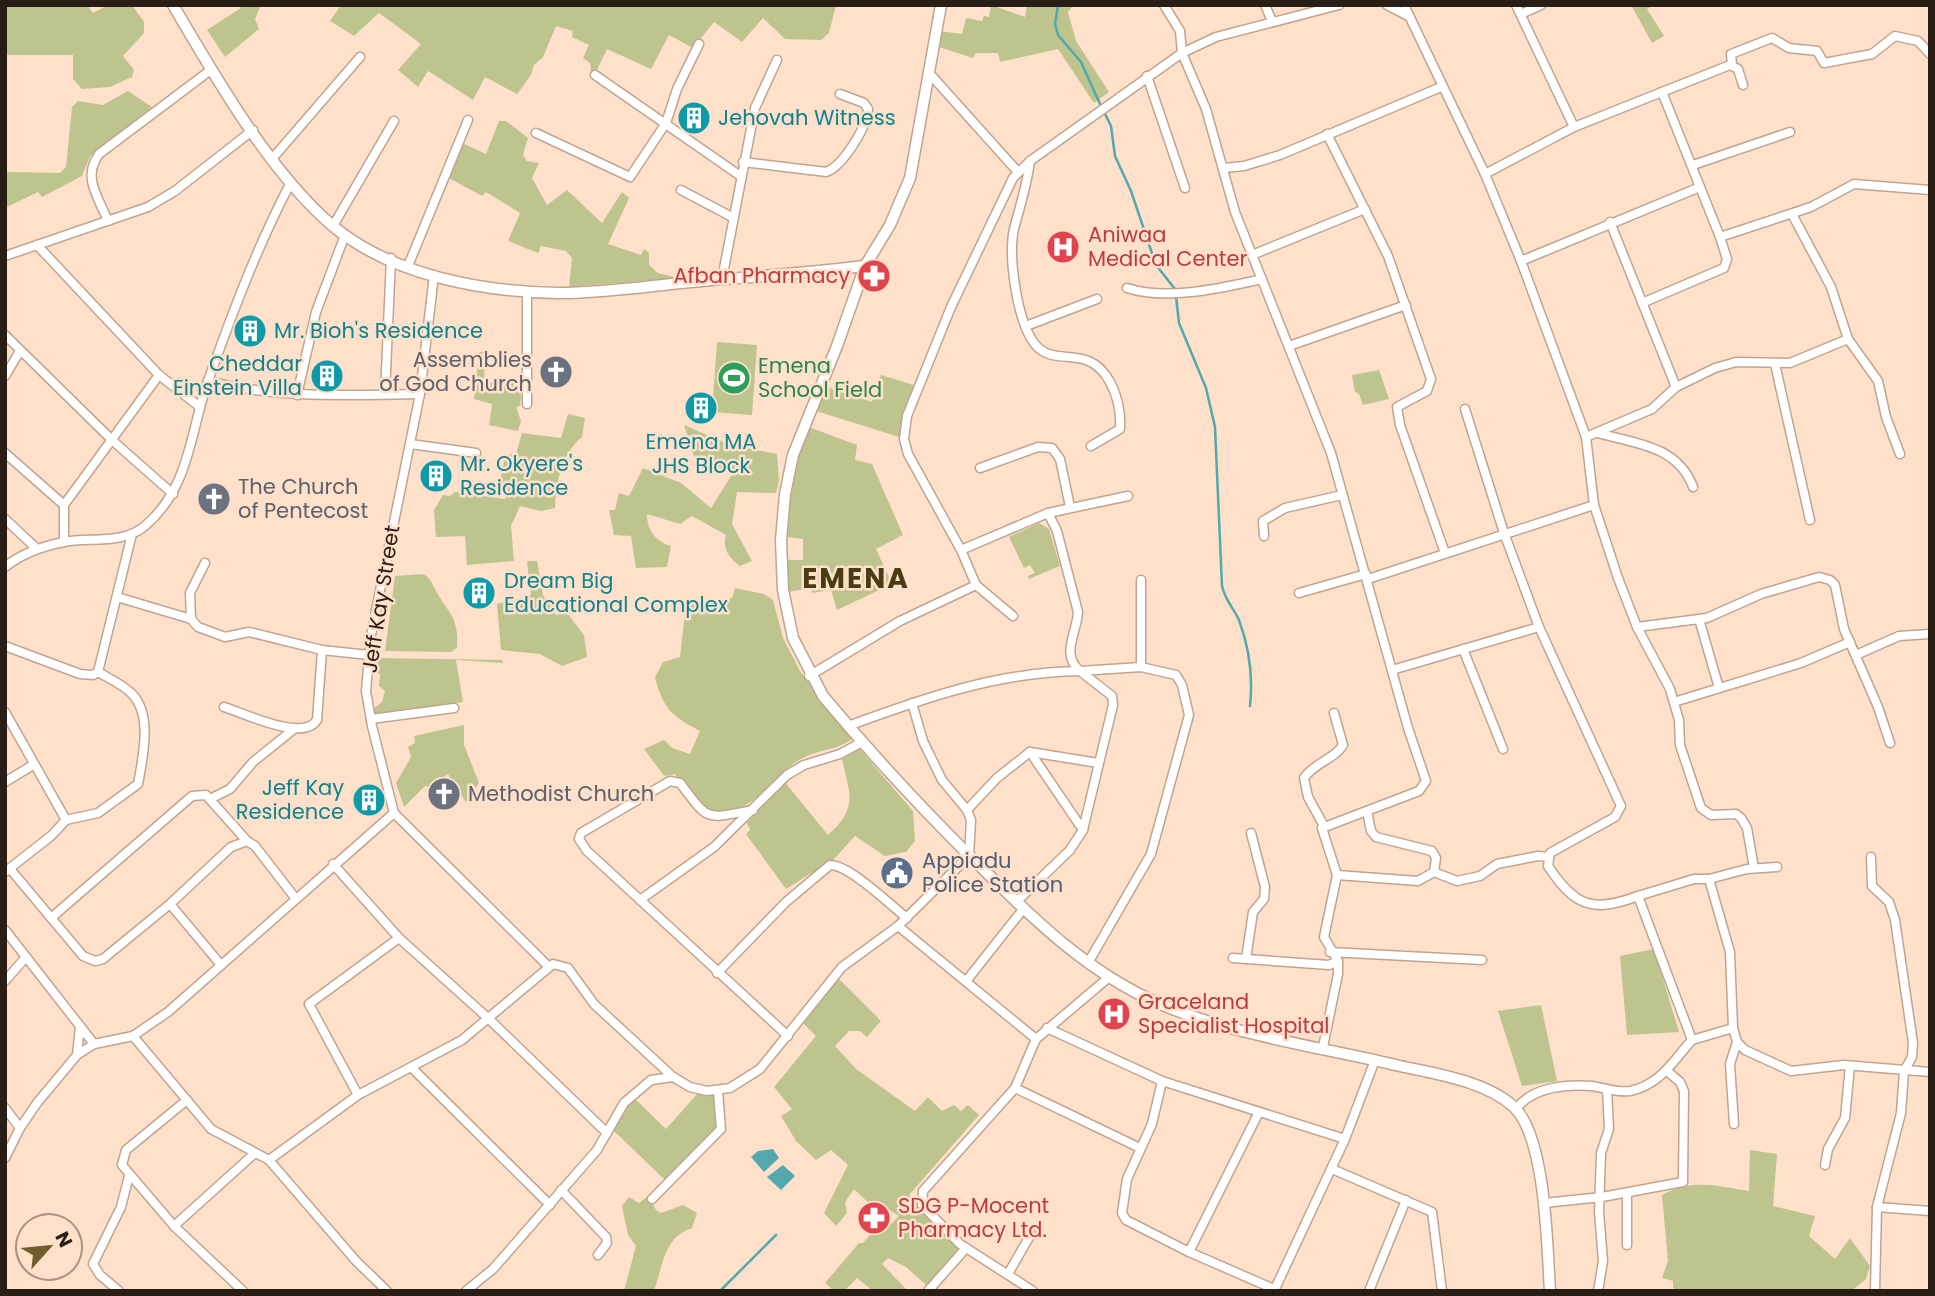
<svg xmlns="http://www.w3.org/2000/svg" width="1935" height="1296" font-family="Poppins,sans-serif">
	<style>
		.green { fill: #bec48d }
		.water { fill: #53a8ad }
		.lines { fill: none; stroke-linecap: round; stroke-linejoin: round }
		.stream { stroke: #53a8ad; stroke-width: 2.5 }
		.minor-casing { stroke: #c1a48f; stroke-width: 11 }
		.tertiary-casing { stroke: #c1a48f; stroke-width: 13 }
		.minor { stroke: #fff; stroke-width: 8 }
		.tertiary { stroke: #fff; stroke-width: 10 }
		.labels { text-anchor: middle; stroke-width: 5; stroke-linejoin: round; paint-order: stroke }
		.culture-label { font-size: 21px; fill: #0d838f; stroke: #ffe0ca; text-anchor: start }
		.health-label { font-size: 21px; fill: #be3a42; stroke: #ffe0ca; text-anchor: start }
		.worship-label { font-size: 21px; fill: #5b616d; stroke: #ffe0ca; text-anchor: start }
		.leisure-label { font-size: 21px; fill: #27864d; stroke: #ffe0ca; text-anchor: start }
		.street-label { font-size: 21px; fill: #291e16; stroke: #ffe0ca }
		.service-label { font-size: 21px; fill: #4e5e75; stroke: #ffe0ca; text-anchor: start }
		.district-label { font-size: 28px; font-weight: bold; letter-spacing: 2px; fill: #493c13; stroke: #ffe0ca }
	</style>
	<rect width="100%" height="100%" fill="#ffe0ca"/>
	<g class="green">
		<path d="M5,5H87L93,13L108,5H132L144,22V33L123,56L134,70L132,77L110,87L82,89L73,79V55H5Z"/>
		<path d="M239,5H261L255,19L259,29L225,57L207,30L241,8Z"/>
		<path d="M341,5H836L829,33L821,40L785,39L763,18L742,42L714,22L693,48L669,35L651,69L607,49L596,72L591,71L590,63L583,58L589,45L572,37L573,31L556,26L543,57L534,65L531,75L517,94L485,77L473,100L428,71L418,87L398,70L421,44L379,13L354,36L330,21Z"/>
		<path d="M991,5L1025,17L1027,5H1074L1068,12L1076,41L1109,92L1094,103L1058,49L1000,62L998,53H976L973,58L936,46L939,31L962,34L966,18L982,21L984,16L989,17Z"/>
		<path d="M1631,5H1654L1647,9L1664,36L1652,43Z"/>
		<path d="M128,91L152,107L90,156L82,176L42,197L38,192L5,208V172L60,173L66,167L72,107L78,101L103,105Z"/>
		<path d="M499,121H506L528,138L523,155L527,161L539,163L532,178L547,205L567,190L602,223L622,192L629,198L608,244L641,255L644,249L649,253V265L658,273L678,278L569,287L572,258L566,251L541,246L538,253L508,241L520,213L486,192L482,196L449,178L462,143L486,154Z"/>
		<path d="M717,342L757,345L752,415L712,412Z"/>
		<path d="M479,352H485L484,381L505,385L519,378L522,380L520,406L516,407L521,421L518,431L489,425L492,404L474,399Z"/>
		<path d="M1379,370L1389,399L1363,405L1359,394L1355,392L1352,375Z"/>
		<path d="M881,375L914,385L899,437L813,410L824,386L872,402Z"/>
		<path d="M568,414L585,418L582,437C560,456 557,480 555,508L541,511L520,506L511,526L514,561L467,565L465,536L436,537L434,510L443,495L450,496L455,492L505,499L508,485L500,480L506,454H516L522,433L561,438Z"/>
		<path d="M684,425L730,445L777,454L779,482L776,493L737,492L732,524L752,561L740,566C729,558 722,549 726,535L692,516L680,524L647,514C647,531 656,541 671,546L667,567L636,568L631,536L614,535L609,510H615L619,493L629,496L643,468L681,483L711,508L733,473L694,457Z"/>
		<path d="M806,426L857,445L855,460L872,464L903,535L876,549L892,584L837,610L831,590L812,593L811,588L788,592L785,560H803V539L786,537L795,460Z"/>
		<path d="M1039,523L1049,529L1060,566L1029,579L1028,576L1035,573L1030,565L1024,568L1009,537Z"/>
		<path d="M527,561H537L543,595L556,615L567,613L584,635L587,657L562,666L540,654L501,650L497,604L531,595Z"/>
		<path d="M423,574C432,579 431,583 436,591C449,614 459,617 457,648L451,652L385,651L395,576Z"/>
		<path d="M735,588L764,594L773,600L783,638L800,671L852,739C837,750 823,749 807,756C768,774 758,818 707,812L675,774L664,776L644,749L664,740L672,748L690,754L700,731C672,716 663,709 655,677L663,662L680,657L686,604L732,598Z"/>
		<path d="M375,658L502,660L503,663L456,660L463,702L373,715L372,710L382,702L385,691L379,686L380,674L373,671Z"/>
		<path d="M464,725V745L479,783L466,802L448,774L430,787L425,786L404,807L396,783L411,757L408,747L415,743L414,736Z"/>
		<path d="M857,746L913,811L915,841L906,852L885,856L855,836L834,859L786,889L746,834L750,830L747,823L784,781L828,835C860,807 849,793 841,755Z"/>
		<path d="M1654,949L1679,1032L1627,1035L1620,956Z"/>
		<path d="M837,977L881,1021L867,1037L860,1031H849L835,1046L856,1069L915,1111L928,1097L942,1111L954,1105L961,1111L968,1105L979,1115L909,1195L963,1248L958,1258L926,1285L906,1267L888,1258L882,1264L908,1291H873L857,1278L844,1291H834L825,1283L859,1243H863L878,1226L885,1230L899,1216L888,1209L876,1210L854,1189L845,1202L847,1213L836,1226L824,1213L848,1165L831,1150L816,1160L796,1141L781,1116L792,1109L774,1087L816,1036L801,1021Z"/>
		<path d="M1541,1005L1557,1081L1522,1086L1498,1011Z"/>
		<path d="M698,1093L716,1096L719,1125L665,1180L613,1130L634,1098L666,1129Z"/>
		<path d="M1750,1150L1777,1154L1773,1206L1815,1216L1809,1236L1835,1259L1850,1238L1870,1266L1866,1279L1851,1291H1680L1673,1288V1281L1662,1278L1668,1261L1662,1195C1692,1178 1717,1186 1749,1191Z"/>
		<path d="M648,1196L656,1210L661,1213L683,1205L697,1213L692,1228C664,1237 663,1265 654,1291H624L636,1246L628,1235L622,1206L629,1197L639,1203Z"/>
	</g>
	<g class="water">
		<path d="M773,1149L779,1158L764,1172L751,1157L758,1151Z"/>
		<path d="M783,1165L795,1176L781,1190L767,1177Z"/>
	</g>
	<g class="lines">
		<g class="stream">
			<path d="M1058,5L1055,24L1058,35L1081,62L1101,106"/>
			<path d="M1104,112L1111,126L1115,156L1131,191L1156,265L1175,289"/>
			<path d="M1176,296L1179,323L1206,388L1215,427L1222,586C1226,602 1233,607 1239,620C1249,647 1253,678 1250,706"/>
			<path d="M720,1291L776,1235"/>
		</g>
		<defs>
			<g id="minor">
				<path d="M1164,5L1180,31L1182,53L1206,109L1235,212L1331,453L1408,728L1426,781L1419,791L1322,828L1337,875L1324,937L1338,961V974L1323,1047"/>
				<path d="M1265,5L1272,21"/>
				<path d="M1387,5L1410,17"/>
				<path d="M1404,5L1485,174L1521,261L1586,437L1594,505L1618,578L1637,627L1670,689L1679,720L1680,745L1701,808L1711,815L1736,814L1741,818L1747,828L1754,868"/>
				<path d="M1516,5L1574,127"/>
				<path d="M1521,14L1541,5"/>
				<path d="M1732,65L1731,54L1772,38L1789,48L1817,51L1824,63L1872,54L1895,36L1918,41L1930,54"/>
				<path d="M930,74L1018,172"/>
				<path d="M595,75L739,175"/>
				<path d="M1147,76L1185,188"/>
				<path d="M1662,92L1700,187"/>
				<path d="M536,133L630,177L666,123L677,89L699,44"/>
				<path d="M1327,134L1388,256L1431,379L1427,391L1397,407L1400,425L1445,553"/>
				<path d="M272,159L360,57"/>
				<path d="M1030,161C1027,185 1020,206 1014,229C1008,257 1017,320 1034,343C1054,370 1088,341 1110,382C1118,397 1121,413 1120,429L1091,446"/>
				<path d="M743,162L826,172C843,166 867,127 868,109L864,103L840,94"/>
				<path d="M1693,165L1790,132"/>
				<path d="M1224,168L1244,166L1280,155L1441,87"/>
				<path d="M1485,174L1574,127L1730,65L1738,69L1743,85"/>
				<path d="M681,190L732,217"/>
				<path d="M1792,214L1831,287L1848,339L1878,381L1886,417L1900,454"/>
				<path d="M108,221C98,196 82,178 99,154L212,69"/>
				<path d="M1610,222L1676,387"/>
				<path d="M333,226L394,121"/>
				<path d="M37,245L159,375L200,407"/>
				<path d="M1252,255L1365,209"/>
				<path d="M5,256L148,207L175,191L253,130"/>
				<path d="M1521,261L1700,187L1720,237L1811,207L1854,184L1930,190"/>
				<path d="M408,266L468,120"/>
				<path d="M722,279L755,108L777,60"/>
				<path d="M1127,288C1167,301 1221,288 1262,279"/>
				<path d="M527,291V404"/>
				<path d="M1642,303L1724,268L1727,259L1720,237"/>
				<path d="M1026,326L1097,299"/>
				<path d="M5,335L113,441L173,494"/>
				<path d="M1289,346L1406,305"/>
				<path d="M1775,364L1810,520"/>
				<path d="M5,376L20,351"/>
				<path d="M208,381C278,399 348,395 420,394"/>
				<path d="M385,394L391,258"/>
				<path d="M297,395L316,312L345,235"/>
				<path d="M1465,409L1504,533L1539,627L1621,806L1615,817L1550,853L1548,866C1575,907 1593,913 1638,896L1692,1040C1673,1061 1660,1085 1630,1091C1617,1093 1605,1088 1592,1086C1566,1084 1532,1087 1516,1109"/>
				<path d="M1597,433C1635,443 1678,446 1693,487"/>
				<path d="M1586,437L1652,409L1676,387L1715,368L1736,362L1790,363L1848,339"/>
				<path d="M410,444L476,453"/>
				<path d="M5,453L64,505"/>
				<path d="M980,468L1038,447L1052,448L1060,459L1070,507"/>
				<path d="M1128,496L1048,513L961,550L908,454L904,439L907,416L951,307L1013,178L1030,161L1182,53L1216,37L1339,5"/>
				<path d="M1048,513L1057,531L1078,612C1077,633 1060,654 1080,671L1141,667L1176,675L1182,685L1189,715L1151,854L1088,963"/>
				<path d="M5,519L37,549"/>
				<path d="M1264,536L1263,521L1285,508L1342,495"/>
				<path d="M64,542V505L159,375"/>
				<path d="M205,563L190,593L191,619L198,627L225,637L249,632L322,650L369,655"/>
				<path d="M5,567C21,554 43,546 64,542C90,537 124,545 146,525C190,487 190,432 208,381C232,314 257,247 290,184"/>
				<path d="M1368,579L1594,505"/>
				<path d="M1141,580V667"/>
				<path d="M976,585L1013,616"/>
				<path d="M1299,593L1366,574"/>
				<path d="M117,597L191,619"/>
				<path d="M1699,619L1719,688"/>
				<path d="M1637,627L1707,618L1761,594L1819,577L1830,580L1835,585L1844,629L1878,707L1890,743"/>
				<path d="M5,646L80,674L93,675L98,672L132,534"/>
				<path d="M1463,649L1503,749"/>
				<path d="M1856,655L1899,636L1930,634"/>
				<path d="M1392,670L1539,627"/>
				<path d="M809,676L900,621L976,585L961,550"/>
				<path d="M1674,702L1801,663L1850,642"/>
				<path d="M224,707C246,714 303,742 317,720L322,650"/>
				<path d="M5,712L66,820"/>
				<path d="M371,719L454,708"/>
				<path d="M848,726C924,698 998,672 1080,671L1112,696L1113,705L1083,830L1070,850L1016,902"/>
				<path d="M1030,752L1083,830"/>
				<path d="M5,782L33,765"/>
				<path d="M210,799L230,789L253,762L294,729"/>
				<path d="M753,810C704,819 710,822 680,783L670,781L581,833L579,839L587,851L788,1036"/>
				<path d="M967,810L997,778L1030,752L1098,763"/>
				<path d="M394,813L548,966"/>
				<path d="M1324,826L1308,797L1304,778C1315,762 1335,759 1343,745L1334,713"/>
				<path d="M1871,857L1872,886L1889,902L1895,920L1913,1043L1912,1057L1904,1071L1901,1113L1877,1207L1875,1291"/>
				<path d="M333,864L399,938L489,1019L607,1133"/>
				<path d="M11,870L83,956L95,961L103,959L170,904"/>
				<path d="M5,872L51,836L66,820L98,813L138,784C143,756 153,714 131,693C122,684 108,678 98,672"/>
				<path d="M1434,872L1457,881L1480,876L1497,864L1538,856L1549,857"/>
				<path d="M1337,875L1418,881L1434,872L1436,858L1432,851L1376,837L1371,831L1367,811"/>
				<path d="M1709,879L1747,869L1777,867"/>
				<path d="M1638,896L1694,879H1709L1730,952L1733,1028L1692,1040"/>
				<path d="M640,900L714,847L787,775L804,765L840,754L862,742"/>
				<path d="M51,918L192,796L206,795L247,841"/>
				<path d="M898,926L1036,1039"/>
				<path d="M5,930L94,1044"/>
				<path d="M1330,952L1482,960"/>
				<path d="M1233,958L1329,965L1338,961"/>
				<path d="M1246,959L1253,912L1264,899L1265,887L1251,833"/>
				<path d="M221,965L170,904L231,847L247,841L255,846L296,899"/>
				<path d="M717,973L786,902L830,865C850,865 890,905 907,918"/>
				<path d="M967,980L1024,908"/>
				<path d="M5,981L26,957"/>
				<path d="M1047,1028L1162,1081L1345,1139"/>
				<path d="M1733,1028L1737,1042L1745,1050L1791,1071L1844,1065L1930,1072"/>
				<path d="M133,1036L211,1129L269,1160L358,1095L462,1040L553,964L568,968L594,1004L673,1077L690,1087L707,1091L730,1088L760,1069L842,967L898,926L969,856L971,820L967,810L942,780L923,741L912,703"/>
				<path d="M77,1055L94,1044L133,1036L168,1012L394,813L372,726L366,691L371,635L420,394L434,275"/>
				<path d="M411,1067L550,1205"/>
				<path d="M1162,1081L1152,1124L1127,1179L1122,1213L1126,1220L1189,1252L1274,1289"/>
				<path d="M1015,1088L1140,1148"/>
				<path d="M358,1095L309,1004L399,938"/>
				<path d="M187,1100L126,1150L122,1165L174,1226L243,1291"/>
				<path d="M5,1108L20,1128"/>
				<path d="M1734,1124L1730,1064L1737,1042"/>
				<path d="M5,1158L20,1128L37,1103L77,1055L80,1026"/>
				<path d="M269,1160L356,1261L387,1291"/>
				<path d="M1825,1165L1828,1149L1845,1118L1850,1066"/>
				<path d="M1332,1169L1432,1212L1442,1291"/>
				<path d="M561,1190L606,1237L607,1243L598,1255"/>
				<path d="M1627,1193V1245"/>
				<path d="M652,1199L721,1129L718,1091"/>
				<path d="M1544,1203L1602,1197L1683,1182L1684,1091L1680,1082L1667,1071"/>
				<path d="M1877,1207L1930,1211"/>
				<path d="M174,1226L255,1153"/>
				<path d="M1189,1252L1259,1112"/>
				<path d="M1008,1274L1031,1234"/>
				<path d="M119,1291L100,1275L93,1264L121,1207L129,1176"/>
				<path d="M466,1291L493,1269L597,1150L624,1103L651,1080L673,1077"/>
				<path d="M928,1291L966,1248"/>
				<path d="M1033,1291L960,1244L922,1205L923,1191L1015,1088L1036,1039L1108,978"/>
				<path d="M1274,1291L1345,1139L1375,1060"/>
				<path d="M1369,1291L1406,1200"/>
				<path d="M1598,1291L1603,1261L1599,1212L1601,1153L1609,1129L1607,1089"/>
			</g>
			<g id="tertiary">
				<path d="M173,5C216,78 270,173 334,227C394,276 484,292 559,293C603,293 648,286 691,282C749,277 807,273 865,266"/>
				<path d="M941,5L910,178L890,225L865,266L837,346L793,455L785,494L781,540L783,590L793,638L823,696C873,756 925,812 981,867C1034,920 1090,974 1160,1004C1236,1036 1321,1047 1400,1066C1436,1074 1486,1081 1514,1107C1546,1138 1547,1246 1550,1291"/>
			</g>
		</defs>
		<use href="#minor" class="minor-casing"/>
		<use href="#tertiary" class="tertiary-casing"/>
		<use href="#minor" class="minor"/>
		<use href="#tertiary" class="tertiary"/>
	</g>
	<defs>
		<symbol id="building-disc" viewBox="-11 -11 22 22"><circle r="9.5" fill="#0f9aa8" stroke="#ffe0ca"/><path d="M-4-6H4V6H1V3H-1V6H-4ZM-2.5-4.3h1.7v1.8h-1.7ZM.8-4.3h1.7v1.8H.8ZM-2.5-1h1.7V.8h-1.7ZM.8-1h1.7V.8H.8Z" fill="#fff"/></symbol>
		<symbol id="hospital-disc" viewBox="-11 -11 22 22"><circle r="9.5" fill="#e0444e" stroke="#ffe0ca"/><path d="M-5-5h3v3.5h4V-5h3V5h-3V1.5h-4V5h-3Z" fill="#fff"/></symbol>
		<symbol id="pharmacy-disc" viewBox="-11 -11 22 22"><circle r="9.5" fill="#e0444e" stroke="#ffe0ca"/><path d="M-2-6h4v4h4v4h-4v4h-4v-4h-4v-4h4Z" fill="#fff"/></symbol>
		<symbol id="church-disc" viewBox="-11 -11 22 22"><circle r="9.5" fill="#6b7280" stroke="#ffe0ca"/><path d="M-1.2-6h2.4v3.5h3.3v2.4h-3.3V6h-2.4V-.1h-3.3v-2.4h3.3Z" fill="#fff"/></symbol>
		<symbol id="stadium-disc" viewBox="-11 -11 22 22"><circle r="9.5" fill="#2e9e5b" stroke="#ffe0ca"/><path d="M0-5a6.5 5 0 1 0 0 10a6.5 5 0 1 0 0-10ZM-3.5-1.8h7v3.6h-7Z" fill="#fff"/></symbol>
		<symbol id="civic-disc" viewBox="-11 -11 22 22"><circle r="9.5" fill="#5c6f8a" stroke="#ffe0ca"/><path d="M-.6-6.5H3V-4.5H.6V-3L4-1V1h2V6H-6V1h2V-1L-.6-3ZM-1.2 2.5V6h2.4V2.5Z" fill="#fff"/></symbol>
	</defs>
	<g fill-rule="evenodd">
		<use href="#building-disc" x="675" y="99" width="38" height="38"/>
		<use href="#hospital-disc" x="1044" y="228" width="38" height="38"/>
		<use href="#pharmacy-disc" x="855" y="257" width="38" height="38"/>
		<use href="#building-disc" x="231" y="312" width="38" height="38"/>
		<use href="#church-disc" x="537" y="353" width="38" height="38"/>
		<use href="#building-disc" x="308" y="357" width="38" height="38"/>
		<use href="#stadium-disc" x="715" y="359" width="38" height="38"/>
		<use href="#building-disc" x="682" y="389" width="38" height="38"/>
		<use href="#building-disc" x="417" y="457" width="38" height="38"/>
		<use href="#church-disc" x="195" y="480" width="38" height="38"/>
		<use href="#building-disc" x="460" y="574" width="38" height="38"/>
		<use href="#church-disc" x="425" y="775" width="38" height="38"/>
		<use href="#building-disc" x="350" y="781" width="38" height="38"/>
		<use href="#civic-disc" x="878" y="854" width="38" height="38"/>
		<use href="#hospital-disc" x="1095" y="995" width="38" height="38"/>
		<use href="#pharmacy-disc" x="855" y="1199" width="38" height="38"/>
	</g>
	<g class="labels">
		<g class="culture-label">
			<text x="718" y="125">Jehovah Witness</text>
			<text x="274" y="338">Mr. Bioh's Residence</text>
			<text x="302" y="371" text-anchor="end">Cheddar<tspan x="302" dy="24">Einstein Villa</tspan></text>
			<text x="701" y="449" text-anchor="middle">Emena MA<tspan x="701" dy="24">JHS Block</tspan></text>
			<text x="460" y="471">Mr. Okyere's<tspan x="460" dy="24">Residence</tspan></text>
			<text x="504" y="588">Dream Big<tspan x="504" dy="24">Educational Complex</tspan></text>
			<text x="344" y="795" text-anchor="end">Jeff Kay<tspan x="344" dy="24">Residence</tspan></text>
		</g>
		<g class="health-label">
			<text x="1088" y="242">Aniwaa<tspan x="1088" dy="24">Medical Center</tspan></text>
			<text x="850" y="283" text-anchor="end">Afban Pharmacy</text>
			<text x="1138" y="1009">Graceland<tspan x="1138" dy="24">Specialist Hospital</tspan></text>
			<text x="898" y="1213">SDG P-Mocent<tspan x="898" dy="24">Pharmacy Ltd.</tspan></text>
		</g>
		<g class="worship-label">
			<text x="532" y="367" text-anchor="end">Assemblies<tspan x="532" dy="24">of God Church</tspan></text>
			<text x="238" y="494">The Church<tspan x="238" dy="24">of Pentecost</tspan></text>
			<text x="468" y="801">Methodist Church</text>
		</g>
		<g class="leisure-label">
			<text x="758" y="373">Emena<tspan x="758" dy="24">School Field</tspan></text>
		</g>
		<g class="street-label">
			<text transform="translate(381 599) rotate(-81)" y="7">Jeff Kay Street</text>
		</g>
		<g class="service-label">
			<text x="922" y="868">Appiadu<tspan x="922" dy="24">Police Station</tspan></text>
		</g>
		<g class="district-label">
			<text x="856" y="588">EMENA</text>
		</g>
	</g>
	<rect width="1935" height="1296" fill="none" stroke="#291e16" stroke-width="14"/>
	<g transform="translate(49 1247) rotate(63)"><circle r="33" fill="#ffe0ca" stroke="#a99282" stroke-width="2"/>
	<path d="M0-5L12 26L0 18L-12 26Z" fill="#6f5e2c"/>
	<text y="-10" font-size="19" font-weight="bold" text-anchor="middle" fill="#291e16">N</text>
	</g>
</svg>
